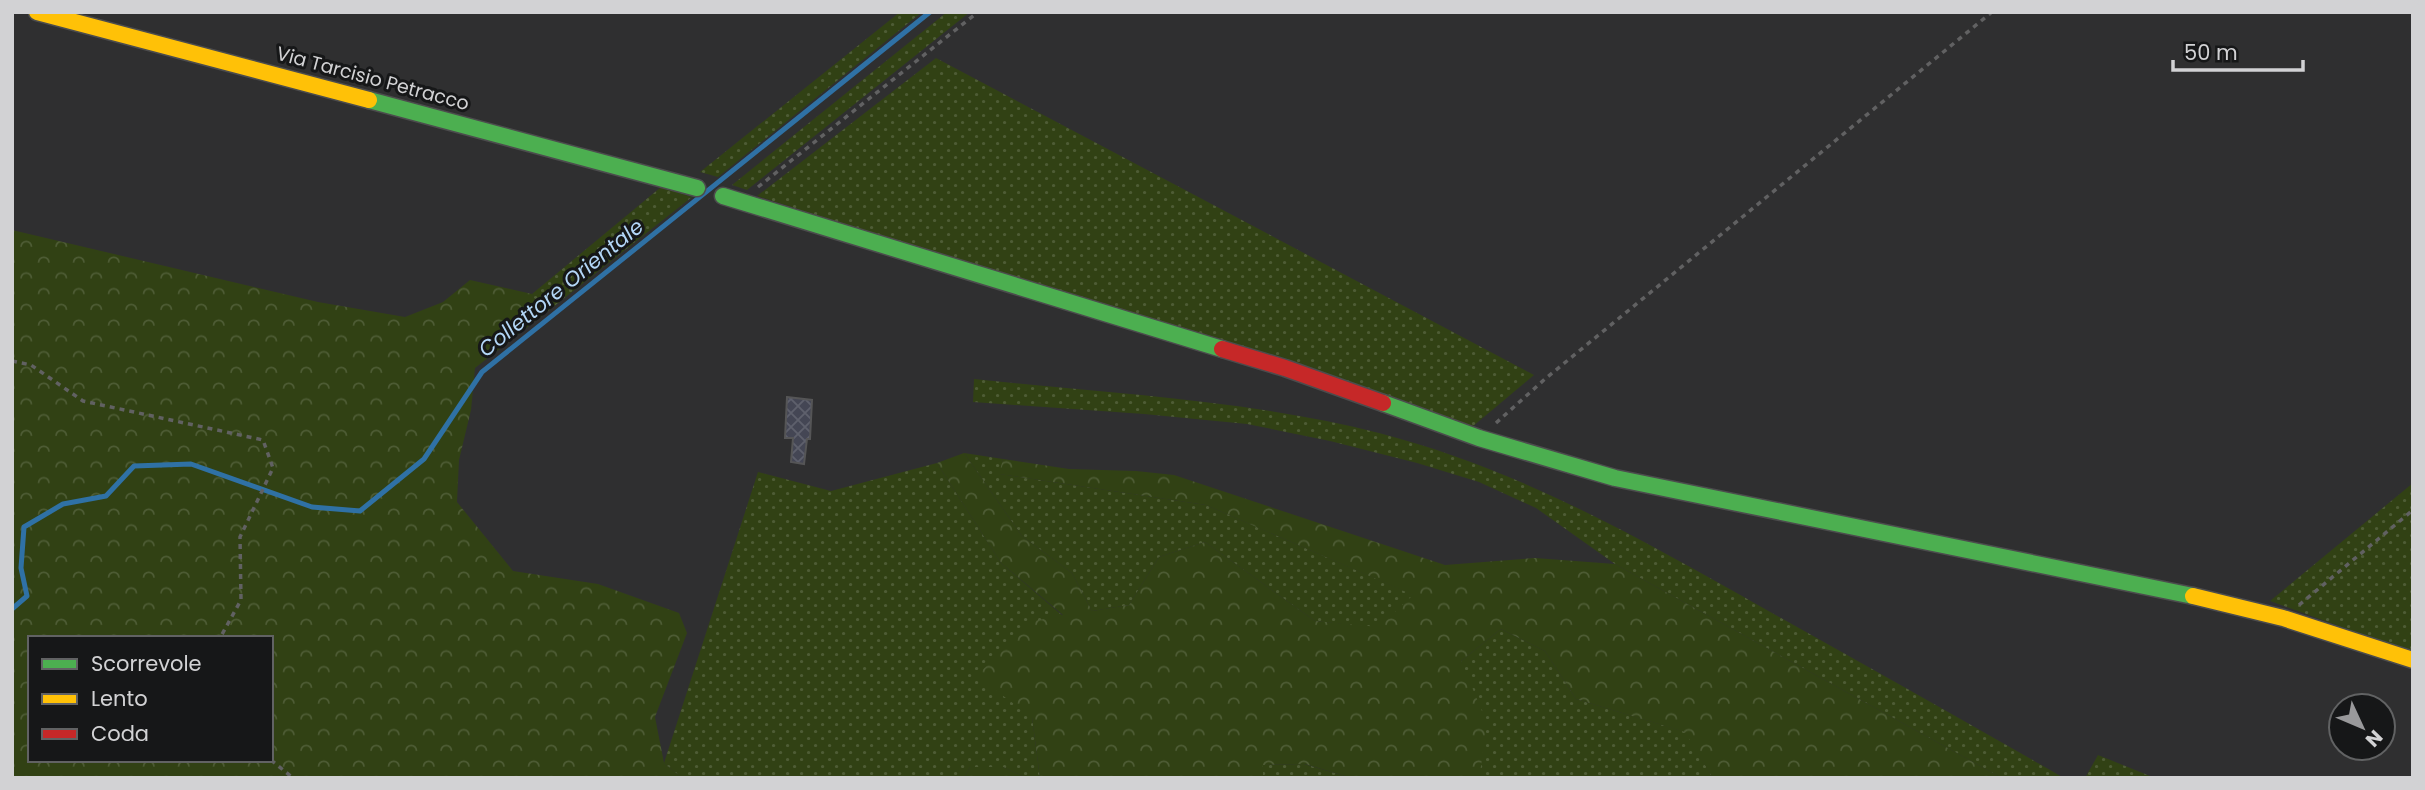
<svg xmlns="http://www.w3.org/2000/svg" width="2425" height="790" font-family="Poppins,sans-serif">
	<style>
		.grass { fill: url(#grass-dots) }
		.forest { fill: url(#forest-crowns); fill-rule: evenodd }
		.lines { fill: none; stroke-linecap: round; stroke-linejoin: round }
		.stream { stroke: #2f71a5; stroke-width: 5 }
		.building { fill: url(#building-cross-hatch); stroke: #555556; stroke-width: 2 }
		.fast-casing { stroke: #4c4c4d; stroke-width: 19 }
		.slow-casing { stroke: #4c4c4d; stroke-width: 19 }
		.jam-casing { stroke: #4c4c4d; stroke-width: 19 }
		.path { stroke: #616162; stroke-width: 3.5; stroke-dasharray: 5 5; stroke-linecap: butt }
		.fast { stroke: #4caf50; stroke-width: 16 }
		.slow { stroke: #ffc107; stroke-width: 16 }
		.jam { stroke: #c62828; stroke-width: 16 }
		.labels { text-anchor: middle; stroke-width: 6; stroke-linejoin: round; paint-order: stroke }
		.street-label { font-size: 19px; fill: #d2d2d4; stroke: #161718 }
		.water-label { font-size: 21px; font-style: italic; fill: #b3d6f6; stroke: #161718 }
	</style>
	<defs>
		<pattern id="grass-dots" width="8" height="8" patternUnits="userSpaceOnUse" patternTransform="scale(1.75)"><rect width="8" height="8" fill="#314114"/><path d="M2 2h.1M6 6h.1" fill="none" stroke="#4e5c35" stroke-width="1.8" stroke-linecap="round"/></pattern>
		<pattern id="forest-crowns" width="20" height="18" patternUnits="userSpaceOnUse" patternTransform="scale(1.75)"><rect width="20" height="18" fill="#314114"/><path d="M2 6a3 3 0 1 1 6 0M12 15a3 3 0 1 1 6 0" fill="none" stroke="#4e5c35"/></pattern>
		<pattern id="building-cross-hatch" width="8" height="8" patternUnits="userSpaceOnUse" patternTransform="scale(1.75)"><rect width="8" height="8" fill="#444654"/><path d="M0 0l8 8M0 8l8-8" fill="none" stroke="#5e606c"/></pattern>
	</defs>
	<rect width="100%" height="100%" fill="#2f2f30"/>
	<g class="grass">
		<path d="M900,12H922L718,177L700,172Z"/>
		<path d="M947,12H970L747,190L732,185Z"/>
		<path d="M936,58L1534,375L1472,427L757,196Z"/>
		<path d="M661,187L692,197L543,315L532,294Z"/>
		<path d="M974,379C1106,393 1251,400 1379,433C1519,469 1641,539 1765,609C1865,665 1965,721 2064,778H2002L1615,564L1536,508L1479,482L1417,463L1330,441L1247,424L1144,414L973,402Z"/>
		<path d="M964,453L1003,459L1000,474L1206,505L1414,595L1379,628L1315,621L1205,542L1159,557L1129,605L1092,611L1072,573L1022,536Z"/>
		<path d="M937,463L1001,563L1063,616L1032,717L1040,778H1027L1003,767H970L964,778H682L664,763L758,472L831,491Z"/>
		<path d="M2413,483V653L2270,601Z"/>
		<path d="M1501,629L1545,651L1576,699L1686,732L1713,778H1475L1480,772L1461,661Z"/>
		<path d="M2098,755L2155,778H2085Z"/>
		<path d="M1304,764L1352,778H1263V765Z"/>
	</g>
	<g class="forest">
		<path d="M12,230L318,302L405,317L443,302L470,280L532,294L543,315L475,368L471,410L459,460L457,502L513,571L598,584L679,613L687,633L655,717L664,763L682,778H12ZM30,638H271V760H30Z"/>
		<path d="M964,453L1022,536L1072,573L1092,611L1129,605L1159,557L1205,542L1315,621L1379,627L1413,595L1206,505L999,474L1003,459L1069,469L1136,471L1174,475L1445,565L1535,558L1615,564L2002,778H1713L1685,732L1576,699L1545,651L1501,629L1461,661L1487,723L1480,773L1475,778H1352L1305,764L1263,765V778H1040L1032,717L976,676L1034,621L1063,615L1001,563L937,463Z"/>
		<path d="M970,767H1003L1027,778H964Z"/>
	</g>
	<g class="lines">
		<path class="stream" d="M12,609L27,596L21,568L24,527L63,504L106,496L134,466L191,464L312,507L360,511L424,459L482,372L930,12"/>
	</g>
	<path class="building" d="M787,397L812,400L810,439H807L804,464L791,462L793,438H785Z"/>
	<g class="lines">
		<defs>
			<g id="fast">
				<path d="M369,100L697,188"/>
				<path d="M723,196L1222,349"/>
				<path d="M1383,403L1479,438L1615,478L2193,596"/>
			</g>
			<g id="slow">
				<path d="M37,12L369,100"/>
				<path d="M2193,596L2283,618L2413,660"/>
			</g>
			<path id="jam" d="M1222,349L1285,368L1383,403"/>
		</defs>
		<use href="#fast" class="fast-casing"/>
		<use href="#slow" class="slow-casing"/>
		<use href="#jam" class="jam-casing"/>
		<g class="path">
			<path d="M758,187L978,12"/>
			<path d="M12,361L31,365L83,401L263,440L273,468L240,537L241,600L220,638"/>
			<path d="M1496,423L1545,379L1992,12"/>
			<path d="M2299,605L2413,510"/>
			<path d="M271,760L293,778"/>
		</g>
		<use href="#fast" class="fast"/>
		<use href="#slow" class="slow"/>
		<use href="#jam" class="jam"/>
	</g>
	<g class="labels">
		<g class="street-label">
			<text transform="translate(373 78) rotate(15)" y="7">Via Tarcisio Petracco</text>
		</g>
		<g class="water-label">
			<text transform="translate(561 288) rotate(-39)" y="7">Collettore Orientale</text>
		</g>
	</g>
	<rect width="2425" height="790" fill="none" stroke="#d2d2d4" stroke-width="28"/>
	<rect x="28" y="636" width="245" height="126" fill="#161718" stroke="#616263" stroke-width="2"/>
	<rect x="42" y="659" width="35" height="10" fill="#4caf50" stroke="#616263" stroke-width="2"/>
	<text x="91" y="671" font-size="21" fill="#d2d2d4">Scorrevole</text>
	<rect x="42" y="694" width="35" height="10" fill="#ffc107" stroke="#616263" stroke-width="2"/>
	<text x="91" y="706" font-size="21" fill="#d2d2d4">Lento</text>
	<rect x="42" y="729" width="35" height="10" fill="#c62828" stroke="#616263" stroke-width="2"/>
	<text x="91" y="741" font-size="21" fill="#d2d2d4">Coda</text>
	<g transform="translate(2362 727) rotate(134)"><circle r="33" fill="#161718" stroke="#616263" stroke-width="2"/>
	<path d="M0-5L12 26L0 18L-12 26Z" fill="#99999b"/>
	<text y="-10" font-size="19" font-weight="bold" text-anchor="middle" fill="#d2d2d4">N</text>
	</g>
	<path d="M2173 60v10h130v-10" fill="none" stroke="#d2d2d4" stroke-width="3.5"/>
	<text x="2184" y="60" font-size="21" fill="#d2d2d4" stroke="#161718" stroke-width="5" paint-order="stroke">50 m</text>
</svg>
